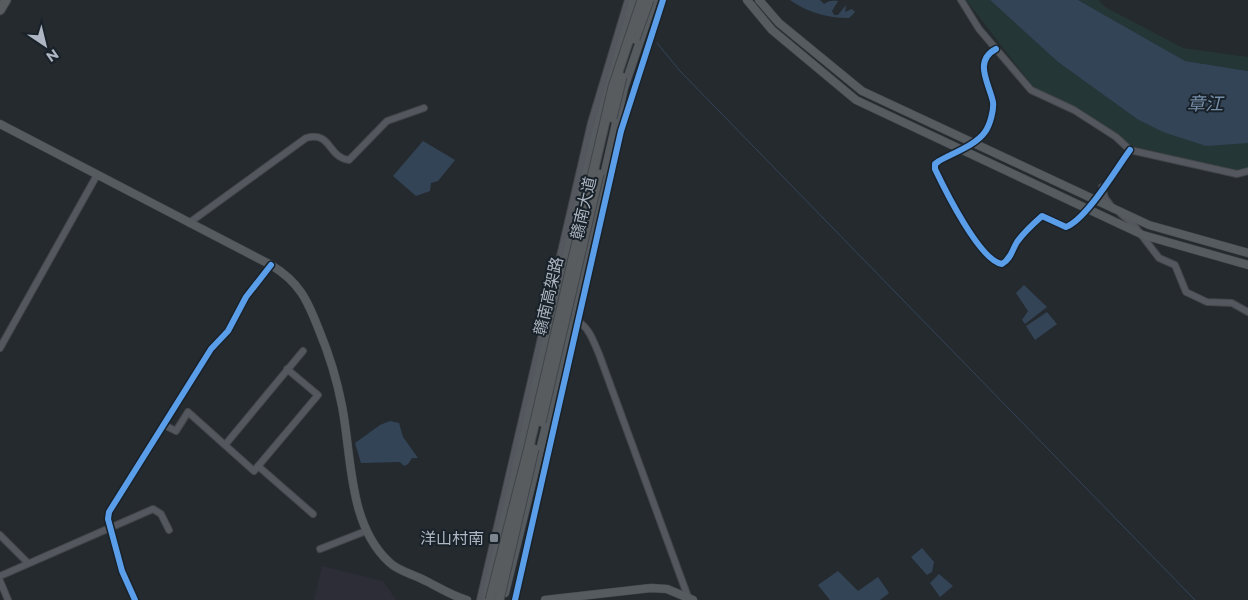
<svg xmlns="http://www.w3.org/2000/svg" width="1248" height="600" font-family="Montserrat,'Noto Sans SC',sans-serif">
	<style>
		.medical { fill: #2d2d38 }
		.green { fill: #253636 }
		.water { fill: #334457 }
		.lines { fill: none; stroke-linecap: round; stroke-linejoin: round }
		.stream { stroke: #334457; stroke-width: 1 }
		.minor-casing { stroke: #42464a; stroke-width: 8 }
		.major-casing { stroke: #41464c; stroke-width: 9 }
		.highway-casing { stroke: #41464b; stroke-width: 11 }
		.minor { stroke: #54585e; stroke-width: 6 }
		.major { stroke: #565b60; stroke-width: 8 }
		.highway { stroke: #595c5e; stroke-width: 9 }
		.highway-bridge-casing { stroke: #41464b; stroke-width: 11; stroke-linecap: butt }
		.highway-bridge { stroke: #595c5e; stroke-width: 9 }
		.cycleway-casing { stroke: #192129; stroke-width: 9 }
		.cycleway { stroke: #5a9eea; stroke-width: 6 }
		.poi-dot { fill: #7d858f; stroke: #192129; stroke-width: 2 }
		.labels { text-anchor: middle; stroke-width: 4; stroke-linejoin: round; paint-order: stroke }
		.street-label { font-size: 16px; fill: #adb6c2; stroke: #192129 }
		.poi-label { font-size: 16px; fill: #adb6c2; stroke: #192129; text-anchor: end }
		.water-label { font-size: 18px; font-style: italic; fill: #768faa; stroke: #192129 }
	</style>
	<rect width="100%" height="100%" fill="#252a2f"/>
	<path class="medical" d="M322,566L383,581L396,600H314Z"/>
	<g class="green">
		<path d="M966,0H990L1058,62L1137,119L1163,132L1248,143V169L1237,171L1133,146L1075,106L1046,97L1031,84Z"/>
		<path d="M1078,0H1098L1105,7L1183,48L1248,57V71L1185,61Z"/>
	</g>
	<g class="water">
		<path d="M790,0H820L824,4C828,1 832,0 838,1L832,11L834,15H838L846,5L845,12L852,9L855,12L849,18C827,18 807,12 790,0Z"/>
		<path d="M990,0H1078L1185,61L1248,71V143L1206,146L1163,132L1137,119L1058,62Z"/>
		<path d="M423,141L455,160L438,181L431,183L430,191L416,196L393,176Z"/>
		<path d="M1024,285L1047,307L1025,324L1022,320L1028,311L1016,293Z"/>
		<path d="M1047,312L1057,324L1035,340L1026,326Z"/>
		<path d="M390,421L399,423L403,437L418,458H412L408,464L404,466L400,462L361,463L355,443L380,425Z"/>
		<path d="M922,548L934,562L932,572L927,575L911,557Z"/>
		<path d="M838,571L858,591L878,577L889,593L880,600H830L818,585Z"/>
		<path d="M939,574L953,586L940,597L930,583Z"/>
	</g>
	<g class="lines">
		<path class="stream" d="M657,43L680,71L1195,600"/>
		<defs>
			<g id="minor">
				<path d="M961,0L979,29L1031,90L1074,110L1116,137L1130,150L1237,174L1248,171"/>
				<path d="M996,49C973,61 989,83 993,102C994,110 990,125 985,132C976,145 953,153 939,161L935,164V169C945,190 980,261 1002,264C1011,259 1012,250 1017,242C1024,232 1033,224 1042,216L1066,227C1086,220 1116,169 1130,150"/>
				<path d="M1102,187L1105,198L1111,206"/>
				<path d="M1121,214L1133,224L1159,258L1175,265L1186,292L1207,302L1232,303L1248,312"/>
				<path d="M189,223L306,138C332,131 327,157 349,160L387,121L424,108"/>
				<path d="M579,322C590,329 594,343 599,354L688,597"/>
				<path d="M0,348L97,175"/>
				<path d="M164,425L176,431L188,412L254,471L318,395L287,369"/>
				<path d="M225,445L303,351"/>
				<path d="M258,466L313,514"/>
				<path d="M0,535L28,563"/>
				<path d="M320,549L366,531"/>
				<path d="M0,576L153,509L161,514L169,530"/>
				<path d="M0,581L8,600"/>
				<path d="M135,600L122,571L108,519L109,512L211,349L228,331L246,297L271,265"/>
				<path d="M480,600L591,123L628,0"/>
				<path d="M515,600L621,131L663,0"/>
			</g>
			<g id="major">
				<path d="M747,0L772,30L856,100L1143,235L1248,265"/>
				<path d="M759,0L779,23L862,91L1149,225L1248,253"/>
				<path d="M0,124L271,265C299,282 307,299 319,330C329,354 337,380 342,406C352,457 348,524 389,562C399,572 414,574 426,581C440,588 452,596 467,600"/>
				<path d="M505,593L563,356L624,88L654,0"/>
				<path d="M486,597L597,127L634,0"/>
				<path d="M545,600L651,588L667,589L693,600"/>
			</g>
			<path id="highway" d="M0,10L6,0"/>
		</defs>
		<use href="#minor" class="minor-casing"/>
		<use href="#major" class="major-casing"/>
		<use href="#highway" class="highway-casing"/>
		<use href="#minor" class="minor"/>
		<use href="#major" class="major"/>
		<use href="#highway" class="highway"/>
		<defs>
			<g id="highway-bridge">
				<path d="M635,39L649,0"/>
				<path d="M612,118L622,77"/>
				<path d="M541,422L599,174"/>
				<path d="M490,600L529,447L613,87L642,0"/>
				<path d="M499,600L534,449"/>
			</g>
		</defs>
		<use href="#highway-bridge" class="highway-bridge-casing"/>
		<use href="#highway-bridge" class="highway-bridge"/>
		<defs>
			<g id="cycleway">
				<path d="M996,49C973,61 989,83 993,102C994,110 990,125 985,132C976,145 953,153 939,161L935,164V169C945,190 980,261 1002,264C1011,259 1012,250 1017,242C1024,232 1033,224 1042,216L1066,227C1086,220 1116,169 1130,150"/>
				<path d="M135,600L122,571L108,519L109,512L211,349L228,331L246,297L271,265"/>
				<path d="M515,600L621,131L663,0"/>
			</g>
		</defs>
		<use href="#cycleway" class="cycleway-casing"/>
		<use href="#cycleway" class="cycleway"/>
	</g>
	<rect class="poi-dot" x="489" y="533" width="10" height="10" rx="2.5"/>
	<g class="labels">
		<g class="street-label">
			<text transform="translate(583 208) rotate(-77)" y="6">赣南大道</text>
			<text transform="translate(548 296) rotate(-77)" y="6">赣南高架路</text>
		</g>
		<g class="poi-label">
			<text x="484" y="544">洋山村南</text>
		</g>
		<g class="water-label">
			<text x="1205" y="110">章江</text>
		</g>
	</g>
	<g transform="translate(45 45) rotate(145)" stroke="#192129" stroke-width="4" paint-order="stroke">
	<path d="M0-4L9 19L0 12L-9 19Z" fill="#adb6c2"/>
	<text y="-8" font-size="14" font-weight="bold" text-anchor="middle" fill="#adb6c2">N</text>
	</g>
</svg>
